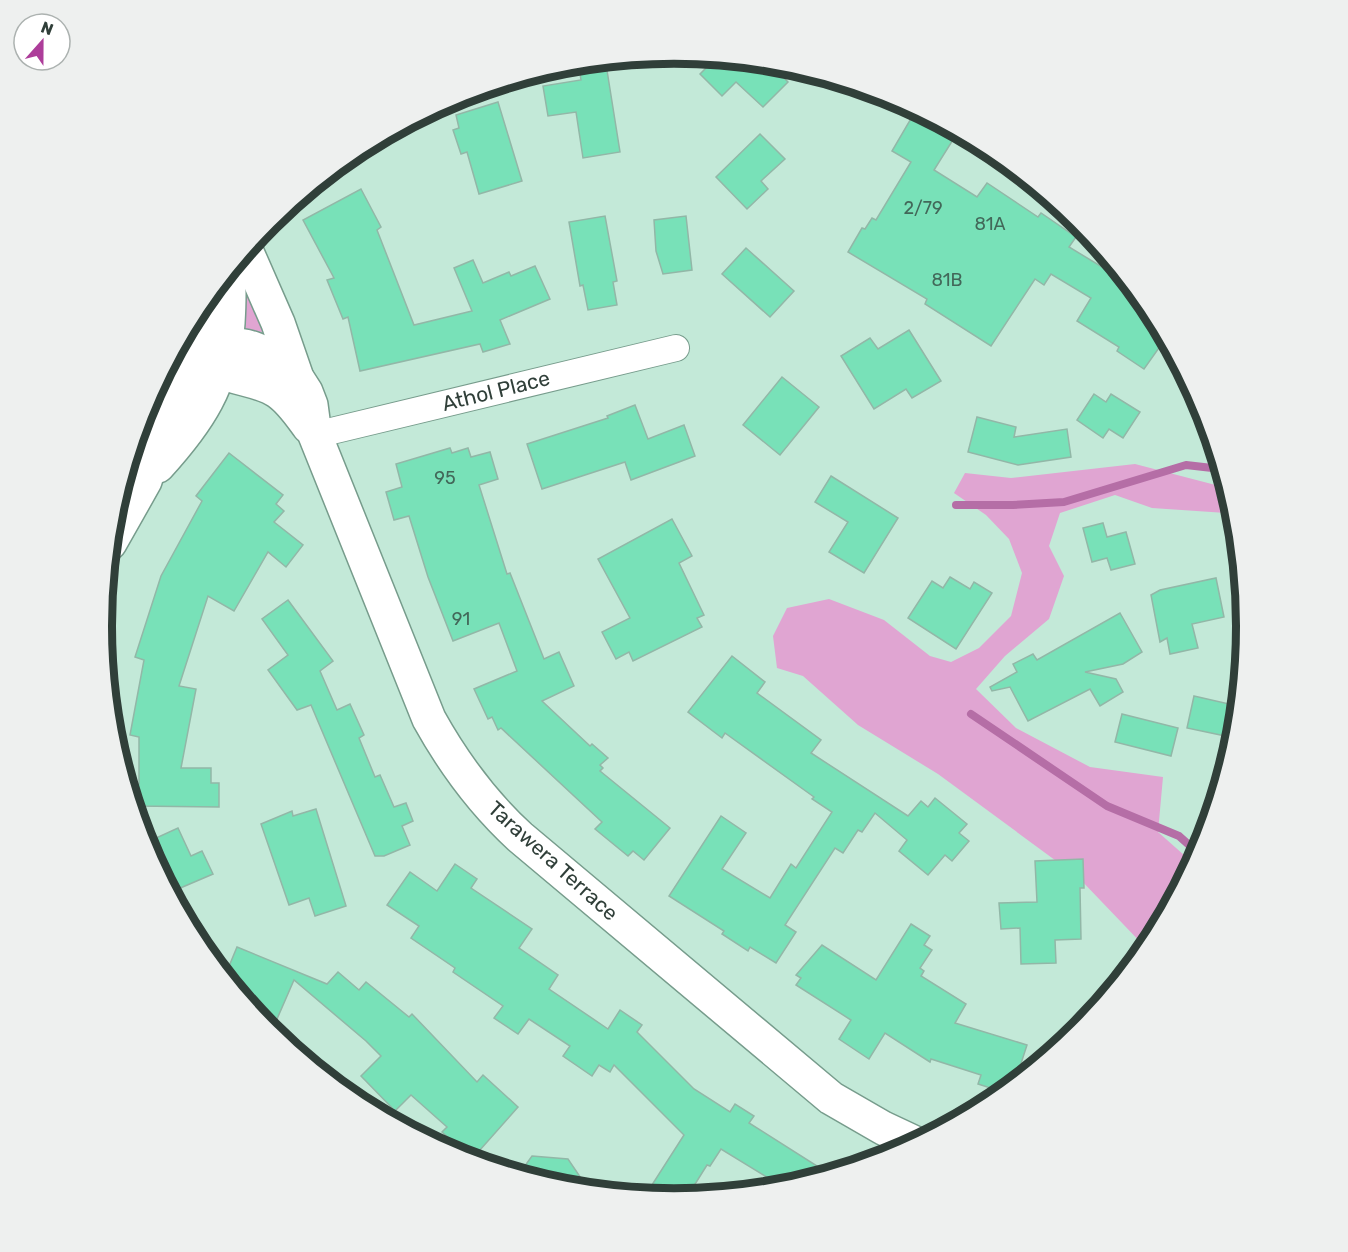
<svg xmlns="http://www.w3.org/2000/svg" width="1348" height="1252" font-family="Rubik,sans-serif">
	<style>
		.green { fill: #e0a5d2 }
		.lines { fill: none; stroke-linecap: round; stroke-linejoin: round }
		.stream { stroke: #b56ea6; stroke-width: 8 }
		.building { fill: #78e1b8; stroke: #92b7a7; stroke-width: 1.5 }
		.street-casing { stroke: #779c8c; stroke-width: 28 }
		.secondary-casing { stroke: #779c8c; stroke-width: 36 }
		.path { stroke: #758e83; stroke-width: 4; stroke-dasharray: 4.5 3; stroke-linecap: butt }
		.street { stroke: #fff; stroke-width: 26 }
		.secondary { stroke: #fff; stroke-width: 33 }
		.labels { text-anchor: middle; stroke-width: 4.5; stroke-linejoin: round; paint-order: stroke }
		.number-label { font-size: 18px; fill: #426859 }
		.street-label { font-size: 21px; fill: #303f39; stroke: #fff }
		.rim { fill: none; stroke: #303f39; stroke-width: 8 }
	</style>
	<rect width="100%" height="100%" fill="#c3e9d8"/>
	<g class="green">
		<path d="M239,267L270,335L262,332L239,330Z"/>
		<path d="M1135,464L1227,488L1235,515L1226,513L1152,508L1115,495L1060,513L1049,546L1064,576L1049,619L1005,656L976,689L1016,728L1090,767L1163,777L1158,832L1193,863L1146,948L1078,877L938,774L858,725L803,676L777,668L773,636L787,608L829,599L884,620L930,656L951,662L979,648L1011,616L1022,573L1009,539L986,515L954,493L965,473L1011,478Z"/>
	</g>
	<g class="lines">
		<g class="stream">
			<path d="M956,505H1013L1064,502L1186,465L1221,469"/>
			<path d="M971,714L1107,806L1179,836L1198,853"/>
		</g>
	</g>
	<g class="building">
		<path d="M712,58L769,63L788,82L763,107L736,82L722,96L700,74L714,60Z"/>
		<path d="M606,64L620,152L583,158L576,112L548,116L543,86L581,80L579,68Z"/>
		<path d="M498,102L522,181L479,194L467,152L461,154L453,130L459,128L456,115Z"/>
		<path d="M916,110L956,135L934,170L977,197L987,183L1038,217L1041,213L1076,237L1069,247L1112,273L1116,267L1150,309L1166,338L1144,369L1117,351L1119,347L1077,321L1091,298L1051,274L1044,285L1035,279L991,346L925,304L927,299L848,252L862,228L865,229L872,218L876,220L911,162L892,151Z"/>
		<path d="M760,134L785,159L761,181L768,189L747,209L716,177Z"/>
		<path d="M361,189L381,227L377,230L414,325L472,311L454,268L473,260L483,283L509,272L511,276L535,266L550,299L500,320L510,344L483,352L480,344L360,371L348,317L343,319L327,280L334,278L303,220Z"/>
		<path d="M605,216L617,281L613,282L617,305L588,310L583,285L580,286L569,222Z"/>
		<path d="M686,216L692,270L663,274L656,251L654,220Z"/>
		<path d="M746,248L794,291L770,317L722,274Z"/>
		<path d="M909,330L941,381L912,398L906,389L874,409L841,356L870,338L878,349Z"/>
		<path d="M782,377L819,407L780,455L743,425Z"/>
		<path d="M1094,394L1106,402L1111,394L1140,412L1123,438L1109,429L1103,438L1077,420Z"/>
		<path d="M635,405L648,439L684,425L695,456L631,480L625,462L542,489L527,444L608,418L607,416Z"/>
		<path d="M977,417L1016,427L1014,437L1067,429L1071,457L1018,465L968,452Z"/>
		<path d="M450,448L452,453L468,448L471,457L490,452L498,479L479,485L507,574L510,573L544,659L559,652L574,686L542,701L590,746L592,744L608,758L600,765L603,768L600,771L670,828L644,860L633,851L628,856L595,829L602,822L501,728L498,730L492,717L488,719L474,689L517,671L499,623L453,641L428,577L409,516L394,520L386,492L402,487L396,464Z"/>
		<path d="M229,453L283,495L276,504L284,511L274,522L303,545L286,567L268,552L234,611L208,596L179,686L196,689L181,768H211V783H219V807L135,806V784H139V737L130,735L144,660L135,657L161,576L202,501L196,496Z"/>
		<path d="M831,476L898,518L864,573L829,552L848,522L815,502Z"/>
		<path d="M672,519L692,556L679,563L704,615L697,618L702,627L633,661L629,652L616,659L602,632L630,618L598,559Z"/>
		<path d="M1103,523L1107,537L1126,532L1135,564L1111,570L1107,558L1092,562L1083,528Z"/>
		<path d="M950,577L970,589L974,582L992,593L956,649L908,618L932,581L943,588Z"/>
		<path d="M1216,578L1224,617L1192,624L1198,648L1170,654L1167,638L1160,642L1151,595L1160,590Z"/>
		<path d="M288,600L333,661L320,671L337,710L350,704L364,735L359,738L375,777L380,775L394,807L406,803L413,821L402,826L410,845L384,856H375L311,705L297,710L268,670L288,655L262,619Z"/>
		<path d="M1120,613L1142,652L1123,664L1085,672L1116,679L1123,692L1100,706L1090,689L1028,721L1010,687L992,691L990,687L1017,672L1013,664L1033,654L1037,660Z"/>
		<path d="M732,656L765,682L757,693L821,740L811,753L908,816L921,801L928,807L935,798L967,824L959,833L969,841L952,861L945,855L928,875L899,851L907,840L875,813L862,832L858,830L843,853L835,848L785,925L796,932L776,963L750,947L748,951L722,934L724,931L669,896L721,816L746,833L722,869L770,898L791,864L796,868L832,812L812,799L814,797L725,733L722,738L688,712Z"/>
		<path d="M1194,696L1238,706L1235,738L1187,728Z"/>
		<path d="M1122,714L1178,728L1171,756L1115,742Z"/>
		<path d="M316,809L346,906L315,916L309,898L289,905L261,824L292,811L293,816Z"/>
		<path d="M178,828L191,856L202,851L213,874L171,892L145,843Z"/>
		<path d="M1083,859L1084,888H1080L1081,939L1055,940L1056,963L1021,964L1020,928L1001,929L999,903L1037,902L1035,861Z"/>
		<path d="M455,864L477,879L471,888L532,929L519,948L558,975L549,989L608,1029L620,1010L642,1025L637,1032L694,1089L730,1112L735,1104L754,1116L749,1123L817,1166L808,1180L783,1187L721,1149L710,1166L707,1165L687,1197H665L650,1188L684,1135L614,1065L610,1072L599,1065L592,1076L563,1056L570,1046L529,1019L518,1034L494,1018L503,1006L453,972L455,968L411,938L419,926L387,905L410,872L437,891Z"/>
		<path d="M911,924L930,936L924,945L932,950L920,968L924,971L921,976L966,1004L955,1023L1027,1045L1015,1082L1003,1092L978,1084L981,1075L931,1059L930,1062L885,1033L869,1059L839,1039L851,1020L796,985L801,978L796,975L822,945L876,980Z"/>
		<path d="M237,947L327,984L338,972L359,990L366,982L409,1017L412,1014L477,1082L483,1075L518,1107L472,1159L442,1132L447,1127L411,1095L395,1111L361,1076L381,1056L366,1041L294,980L277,1019L251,1008L246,1002L250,992L232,985L225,976Z"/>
		<path d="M532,1156L568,1159L589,1190L562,1187L519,1174Z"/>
	</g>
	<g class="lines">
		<defs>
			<path id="street" d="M315,435L676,348"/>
			<g id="secondary">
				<path d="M246,250L278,323L297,378L306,392L311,405L315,435L429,719C454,764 483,803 520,837L831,1098L883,1128L915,1143"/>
				<path d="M204,350C243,336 270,352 297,378"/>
				<path d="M202,358C221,381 255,376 278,392C291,401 300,415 309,427"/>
				<path d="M158,466C198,422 224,384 228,323C229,306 230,290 228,272"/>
				<path d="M110,543L145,481L159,438L197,352L203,328L204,302"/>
			</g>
		</defs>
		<use href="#street" class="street-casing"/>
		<use href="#secondary" class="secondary-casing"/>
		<path class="path" d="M277,215L393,131"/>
		<use href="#street" class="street"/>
		<use href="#secondary" class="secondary"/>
	</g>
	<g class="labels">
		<g class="number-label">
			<text x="923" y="214">2/79</text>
			<text x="990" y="230">81A</text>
			<text x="947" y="286">81B</text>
			<text x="445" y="484">95</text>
			<text x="461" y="625">91</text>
		</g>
		<g class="street-label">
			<text transform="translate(496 391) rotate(-14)" y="7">Athol Place</text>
			<text transform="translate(553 861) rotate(42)" y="7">Tarawera Terrace</text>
		</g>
	</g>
	<path d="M0 0H1348V1252H0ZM112 626a562 562 0 1 1 1124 0a562 562 0 1 1-1124 0Z" fill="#eef0ef" fill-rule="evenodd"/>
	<path class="rim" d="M112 626a562 562 0 1 1 1124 0a562 562 0 1 1-1124 0Z"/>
	<g transform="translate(42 42) rotate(21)"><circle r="28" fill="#ffffff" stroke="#acb2b0" stroke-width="1.5"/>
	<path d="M0-4.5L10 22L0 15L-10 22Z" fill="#ad3d9a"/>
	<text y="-9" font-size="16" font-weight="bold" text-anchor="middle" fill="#303f39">N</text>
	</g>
</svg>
